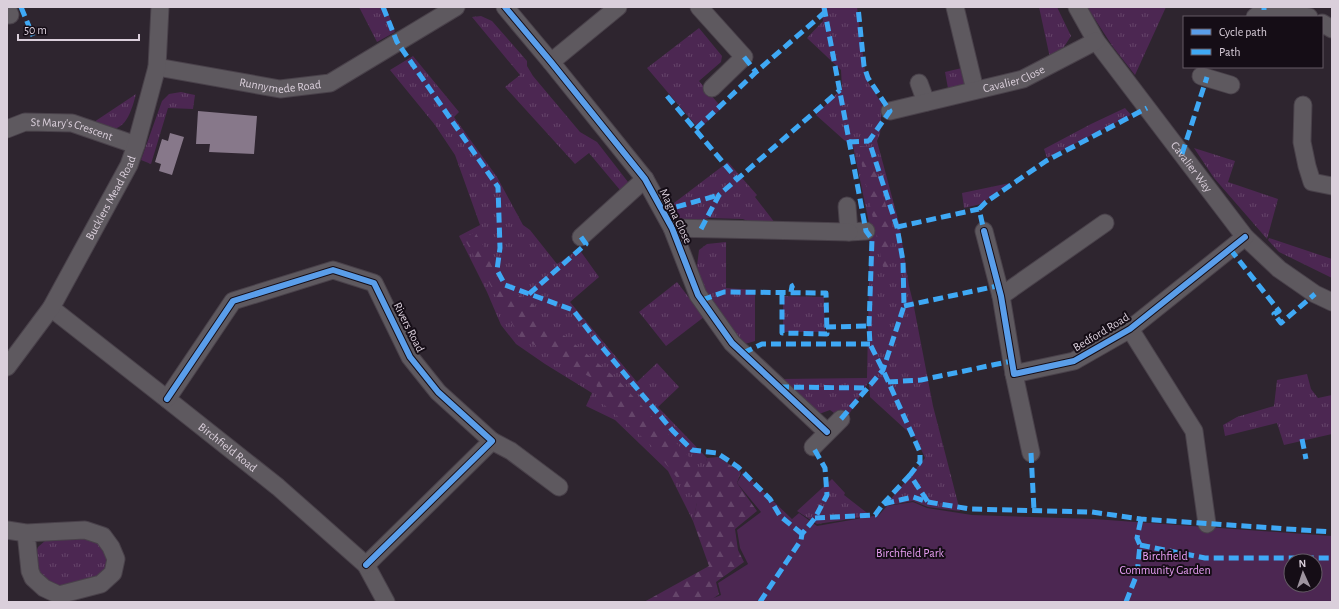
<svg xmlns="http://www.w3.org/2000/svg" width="1339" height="609" font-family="'Alegreya Sans',sans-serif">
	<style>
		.grass { fill: url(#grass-tufts) }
		.forest { fill: url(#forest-firs) }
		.green { fill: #4c2752; fill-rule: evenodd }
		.building { fill: #87788a }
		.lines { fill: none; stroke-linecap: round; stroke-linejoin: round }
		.minor-casing { stroke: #49414a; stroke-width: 19 }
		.minor { stroke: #5e595f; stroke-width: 17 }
		.quiet { stroke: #3fa9f5; stroke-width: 5; stroke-dasharray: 10 5; stroke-linecap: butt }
		.cycleway-casing { stroke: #150d16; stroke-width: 8 }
		.cycleway { stroke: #5a9eea; stroke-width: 6 }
		.labels { text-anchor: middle; stroke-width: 4; stroke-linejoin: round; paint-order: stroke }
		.street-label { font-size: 12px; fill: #dacfdb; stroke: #150d16 }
		.park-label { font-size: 12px; fill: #e99ff4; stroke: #150d16 }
	</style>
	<defs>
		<pattern id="grass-tufts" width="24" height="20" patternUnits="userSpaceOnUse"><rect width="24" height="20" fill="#4c2752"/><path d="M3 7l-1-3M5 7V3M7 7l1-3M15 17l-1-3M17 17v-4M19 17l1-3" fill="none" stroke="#65456a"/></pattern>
		<pattern id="forest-firs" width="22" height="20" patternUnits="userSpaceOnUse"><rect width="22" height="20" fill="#4c2752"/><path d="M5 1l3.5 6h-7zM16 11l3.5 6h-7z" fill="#65456a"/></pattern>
	</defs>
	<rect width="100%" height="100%" fill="#2e252f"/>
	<g class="grass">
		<path d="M359,7H386L395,32L377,42Z"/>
		<path d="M821,7H857L866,79L882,104L880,134L877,141L899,223L909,286L913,302L933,406L960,511L928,507L913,501L885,506L925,458L917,440L870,397L869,381L845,421L830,410L819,414L780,379L867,378L870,228L853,146L844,140L816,115L842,88L841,70L807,38L823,21Z"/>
		<path d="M1039,7H1057L1071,36L1062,50L1050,58Z"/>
		<path d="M1087,7H1166L1135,75L1113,47Z"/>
		<path d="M481,16L492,21L527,61V66L533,76L580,132L597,142L628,182L627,185L620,190L589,153L575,164L505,87L520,75L472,17Z"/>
		<path d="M699,28L722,56L721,62L699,81L722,108L699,129L647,68Z"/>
		<path d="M413,56L459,112L454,117L497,177L523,225L530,230L557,264L579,249L599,277L570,302L637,382L657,363L679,387L658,407L707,458L693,521L668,471L615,420L586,406L592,393L545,364L516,344L501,325L487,292L459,236L480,225L455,155L435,125L390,70Z"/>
		<path d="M966,67L968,79L964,91L949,94L945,72Z"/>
		<path d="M181,92L195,95L193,109L168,108L151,164L141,160L162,101L169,94Z"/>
		<path d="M136,94C132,109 126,133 106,129C101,128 96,125 91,124Z"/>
		<path d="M1125,108L1131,115L1047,158L1044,149L1091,124Z"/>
		<path d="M1194,148L1235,161L1228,182L1278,199L1267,239L1214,178Z"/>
		<path d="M728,162L757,195L755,197L775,223H751L743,219L709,218L693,222H685L675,215L670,206Z"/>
		<path d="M1010,183L981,204L964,208L962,193Z"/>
		<path d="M1269,238L1332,259V278L1279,252L1268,240Z"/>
		<path d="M726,242V288L755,290V341L745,344L724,322L703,287L697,266L699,250L707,244Z"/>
		<path d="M677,282L704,317L666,346L639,312Z"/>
		<path d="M783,296L824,297L825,332H783Z"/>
		<path d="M1307,374L1311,389L1318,398L1332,395V434L1284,445L1277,423L1225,436L1223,425L1237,417L1274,406L1277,380Z"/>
		<path d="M832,479L845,493L844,495L871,516L817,524L797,511Z"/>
		<path d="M66,536L97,539L110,560L102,575L60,588L45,584L36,570L34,557L38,547L46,540Z"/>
	</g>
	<g class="forest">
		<path d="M858,146L869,147L892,226L889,267H883Z"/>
		<path d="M475,232L484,247L499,282L534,305L540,323L565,336L617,379L703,472L707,458L718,457L741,472L737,483L757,511L735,529L738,550L744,562L716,582L719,594L709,602H644L709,566L693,521L697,502L648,442L601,402L595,380L519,336L464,238Z"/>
	</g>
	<path class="green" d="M743,472L792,519L799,513L817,526L879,515L887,506L913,502L927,508L972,515L1094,519L1332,536V602H704L721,595L718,583L748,564L740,548L737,530L761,512L737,483ZM1291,561H1315V585H1291Z"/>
	<g class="building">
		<path d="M198,111L257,116L254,154L209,152L210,144H196Z"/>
		<path d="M170,133L184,137L172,175L159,171L161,164L155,162L162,139L168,141Z"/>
	</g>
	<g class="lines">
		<defs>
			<g id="minor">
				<path d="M505,7L551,62L645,179L672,228L698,295L732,343L827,432"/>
				<path d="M699,7L744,57L712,88"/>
				<path d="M955,7L975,90"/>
				<path id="s1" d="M1077,7L1096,41L1245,237L1279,269L1315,294L1332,302"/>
				<path d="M7,15H10L7,7"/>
				<path d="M1255,17L1264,10L1309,17"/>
				<path d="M1322,23L1332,29"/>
				<path d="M551,62L618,7"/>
				<path id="s2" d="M157,67L280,89L330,83L456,7"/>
				<path d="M1201,76L1231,85"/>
				<path d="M919,83L926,102"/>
				<path d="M1303,105L1302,142L1307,166L1312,182L1332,186"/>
				<path id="s3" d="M890,111L1023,79L1096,41"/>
				<path id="s4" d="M7,129L25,122L72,123L136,145"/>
				<path d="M847,206L849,232L866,231"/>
				<path d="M672,228L849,232"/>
				<path d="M984,231L1001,296L1014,374L1074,361L1130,329L1245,237"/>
				<path d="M581,237L645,179"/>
				<path d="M1001,296L1105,223"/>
				<path id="s5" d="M51,308L167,399L278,487L366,565L386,602"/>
				<path d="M1130,329L1194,431L1207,524"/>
				<path id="s6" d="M7,367L51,308L129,165L136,145L157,67L160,7"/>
				<path d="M1014,374L1031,453"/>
				<path d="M167,399L233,301L333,270L374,283L410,357L438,392L492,441L366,565"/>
				<path d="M492,441L511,451L559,487"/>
				<path d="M813,447L841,419"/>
				<path d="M7,530L26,533L85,530L103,536L111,547L116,559L113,573L101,584L59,595L44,588L33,578L30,571L26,533"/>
			</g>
		</defs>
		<use href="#minor" class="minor-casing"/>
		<use href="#minor" class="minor"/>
		<g class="quiet">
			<path d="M21,7L33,36"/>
			<path d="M383,7L397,42L498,187L500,248L497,270L505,285L573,310L596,340L672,430L692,450L717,453L738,467L770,499L780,516L802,534"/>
			<path d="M824,7L866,231L872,239L869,326L870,344L883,370L920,452V462L910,475L928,502"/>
			<path d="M1264,7V10"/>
			<path d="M744,57L756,72"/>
			<path d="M667,96L737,179"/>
			<path d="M696,129L756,72L825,12"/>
			<path d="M849,142L869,141"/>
			<path d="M1182,154L1207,77"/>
			<path d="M979,209L986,202L1046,161L1147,108"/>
			<path d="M662,211L719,195"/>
			<path d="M897,227L979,209L984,231"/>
			<path d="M701,229L719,195L840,90"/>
			<path d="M1230,249L1279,311L1274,314L1281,323L1315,294"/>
			<path d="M791,292L792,286L794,285"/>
			<path d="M529,294L586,244L581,237"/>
			<path d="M702,300L724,292L826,293L827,334L782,333V292"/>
			<path d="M904,306L997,286"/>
			<path d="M826,327L869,326"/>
			<path d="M743,353L762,344H870"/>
			<path d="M888,382L921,380L1012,361"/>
			<path d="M779,387L867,388"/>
			<path d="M841,419L883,370L904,306L903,261L897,227L869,141L890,111L868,78L864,66L858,7"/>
			<path d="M1302,439L1306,459"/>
			<path d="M1031,453L1034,510"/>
			<path d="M883,504L910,475"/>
			<path d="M815,518L875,515L883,504L913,497L928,502L970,509L1092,512L1141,519L1332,532"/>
			<path d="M1140,545L1205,558H1332"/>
			<path d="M760,602L801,540L802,534L815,518L827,495L825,468L813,447"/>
			<path d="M1126,602L1137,574L1140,545L1137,538L1141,519"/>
		</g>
		<defs>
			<g id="cycleway">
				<path d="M505,7L551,62L645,179L672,228L698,295L732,343L827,432"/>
				<path d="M984,231L1001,296L1014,374L1074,361L1130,329L1245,237"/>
				<path d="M167,399L233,301L333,270L374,283L410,357L438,392L492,441L366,565"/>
			</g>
		</defs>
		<use href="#cycleway" class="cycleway-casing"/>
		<use href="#cycleway" class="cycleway"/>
	</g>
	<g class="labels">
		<g class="street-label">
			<text dy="4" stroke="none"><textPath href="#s3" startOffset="128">Cavalier Close</textPath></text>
			<text dy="4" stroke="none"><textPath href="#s2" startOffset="125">Runnymede Road</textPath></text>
			<text dy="4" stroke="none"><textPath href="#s4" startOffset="67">St Mary's Crescent</textPath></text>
			<text dy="4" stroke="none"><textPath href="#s1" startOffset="197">Cavalier Way</textPath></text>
			<text dy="4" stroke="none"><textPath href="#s6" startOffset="199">Bucklers Mead Road</textPath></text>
			<text transform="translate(676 216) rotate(64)" y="4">Magna Close</text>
			<text transform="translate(409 327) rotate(63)" y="4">Rivers Road</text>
			<text transform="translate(1101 332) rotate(-31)" y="4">Bedford Road</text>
			<text dy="4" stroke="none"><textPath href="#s5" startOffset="225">Birchfield Road</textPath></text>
		</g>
		<g class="park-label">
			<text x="910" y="557">Birchfield Park</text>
			<text x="1165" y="560">Birchfield<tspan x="1165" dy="14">Community Garden</tspan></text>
		</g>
	</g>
	<rect width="1339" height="609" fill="none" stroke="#dacfdb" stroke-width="16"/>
	<rect x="1183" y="16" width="140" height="52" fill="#150d16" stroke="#645b65"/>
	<rect x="1191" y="29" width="20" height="6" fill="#5a9eea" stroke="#645b65"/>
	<text x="1219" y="36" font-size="12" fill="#dacfdb">Cycle path</text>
	<rect x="1191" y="49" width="20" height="6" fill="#3fa9f5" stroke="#645b65"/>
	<text x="1219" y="56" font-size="12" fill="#dacfdb">Path</text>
	<g transform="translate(1303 573) rotate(357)"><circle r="19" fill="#150d16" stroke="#645b65"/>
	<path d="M0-3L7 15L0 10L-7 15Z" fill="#9e949f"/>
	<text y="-6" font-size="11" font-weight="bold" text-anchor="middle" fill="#dacfdb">N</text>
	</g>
	<path d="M18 34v6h121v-6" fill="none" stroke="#dacfdb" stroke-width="2"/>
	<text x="24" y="34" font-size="12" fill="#dacfdb" stroke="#150d16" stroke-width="3" paint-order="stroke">50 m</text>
</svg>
